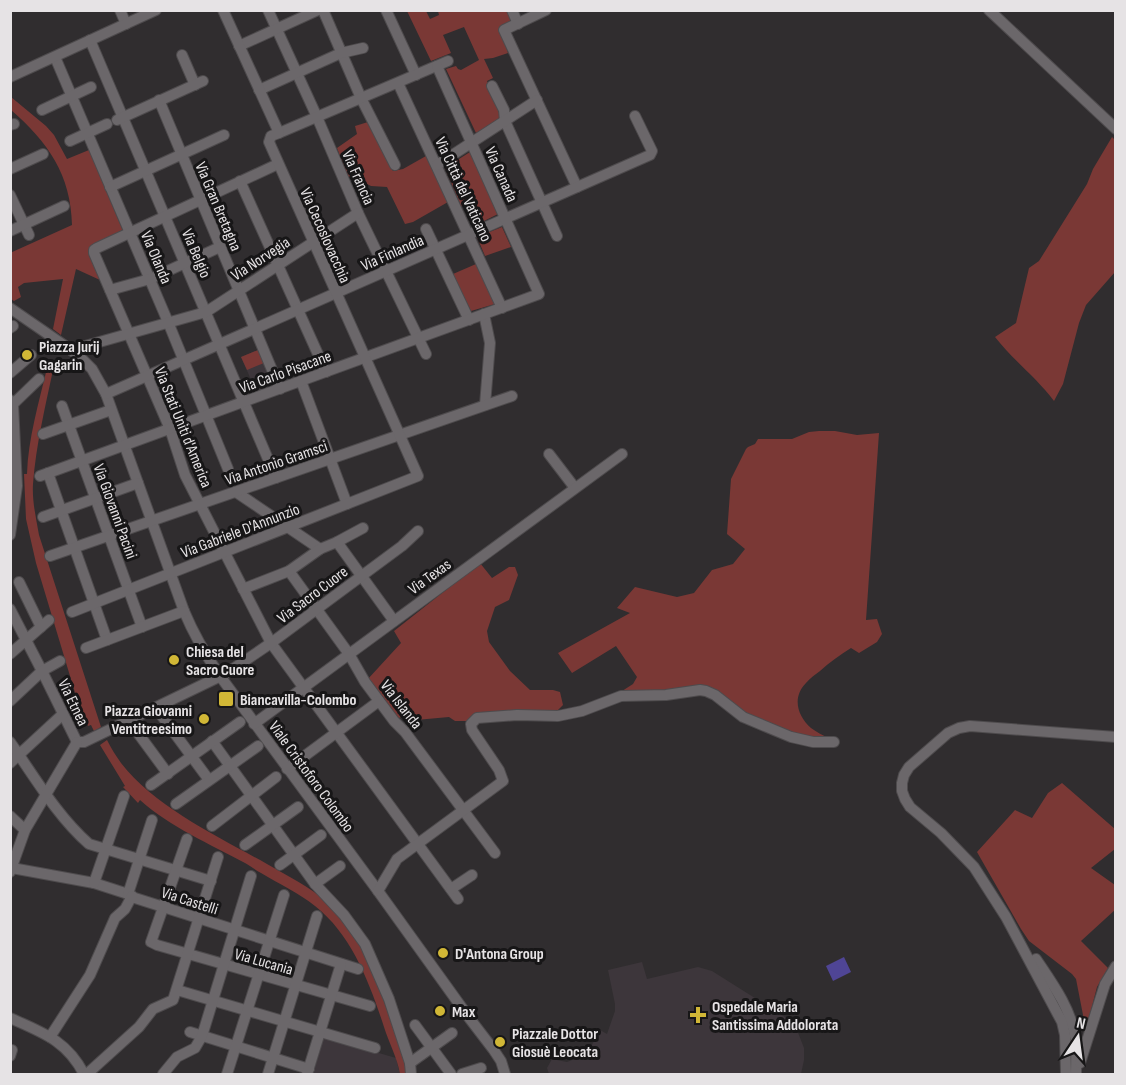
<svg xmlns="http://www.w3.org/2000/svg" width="1126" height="1085" font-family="'Sofia Sans Condensed',sans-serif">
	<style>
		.built { fill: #3d363b }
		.green { fill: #7a3835 }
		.water { fill: #4f4595 }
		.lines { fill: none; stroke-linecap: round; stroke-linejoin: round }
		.minor-casing { stroke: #4e4b4d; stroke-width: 12 }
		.minor { stroke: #6b676a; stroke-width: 10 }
		.poi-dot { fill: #d1b736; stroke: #171617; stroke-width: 2 }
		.labels { text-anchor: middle; stroke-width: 6; stroke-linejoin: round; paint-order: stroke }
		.street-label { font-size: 16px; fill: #e6e3e5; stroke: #171617 }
		.poi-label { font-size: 16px; font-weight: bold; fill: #e6e3e5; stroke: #171617; text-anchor: start }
	</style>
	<rect width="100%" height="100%" fill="#302d2f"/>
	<g class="built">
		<path d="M258,350L273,383L256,391L241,357Z"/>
		<path d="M642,962L647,979L698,967L712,971L788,1019L797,1030L804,1048V1060L801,1074H549L547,1068L552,1059L567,1062L587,1054L600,1030L607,1034L615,1011V1004L608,970Z"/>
		<path d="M324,1037L396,1058L400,1074H313Z"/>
	</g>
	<g class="green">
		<path d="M407,11H426L430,19L439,15L438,11H508L511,17L510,22L499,27L508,53L493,58L484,59L493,78L487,81L501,111L500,119L498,121L476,133L446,69L456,66L458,69L461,70L479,60L464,27L443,35L451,53L431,61Z"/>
		<path d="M11,97L46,126L54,135L67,159L89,150L123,231L92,245L91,256L100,280L76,269L61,335L53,329L63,279L24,283L18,287L21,297L14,301L11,299L10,253L72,225C71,175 48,142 11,110Z"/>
		<path d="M368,122L393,171L403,169L426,156L448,202L413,222L405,224L387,187L371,186L365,183V179L348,177L337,148L357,134L355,126Z"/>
		<path d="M1112,137L1116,141L1115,272L1086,305L1079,323L1063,384L1054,401C1037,378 1013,360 995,337L1016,323L1029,268L1039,261L1087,184L1093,169Z"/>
		<path d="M470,152L498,214L484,221L474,202L461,206L445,168Z"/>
		<path d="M502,227L511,247L485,256L477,237Z"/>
		<path d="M476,264L495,304L471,311L453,274Z"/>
		<path d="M258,350L264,363L247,370L241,357Z"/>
		<path d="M47,368L53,370C45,408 36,445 33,484C32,501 36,518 39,535L101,727L94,731L91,725L88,726L79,706L64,656L36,563L26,519L24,474H27C28,439 39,402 47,368Z"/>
		<path d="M819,431H835L857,435L879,433L866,620L877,619L882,634L877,642L859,653L851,648C840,655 830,662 820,671C816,674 810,678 806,683C792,697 797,716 811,728C816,732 823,735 828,738L815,740L791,734L749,715L719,692L608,700L633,684L637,677L616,646L572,673L558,653L630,613L617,608L635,587L677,597L694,593L712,570L733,564L745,549L727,534L731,479L746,449L748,447L755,444L758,439H792L809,432Z"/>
		<path d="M480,563L492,578L509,567H515L518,575L509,600L495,607L487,631L489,642L510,671L530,690H553L560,692L563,705L557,711L480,712L467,721H455L449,717L405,721L403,716L397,719L367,680L401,643L394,631Z"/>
		<path d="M107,740C111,748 116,756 121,763C155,807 219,837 267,864C288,876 310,887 328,903C362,934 377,980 391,1022C397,1040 404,1057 407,1074H400C397,1057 389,1043 384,1027C370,984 352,935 315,906C299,893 279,884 261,873C255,870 251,866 245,863C210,844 170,827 140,800L138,803L123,787L125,786L100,745Z"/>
		<path d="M1062,783L1115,829V849L1091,868L1115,885L1116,909L1081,941L1108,968L1097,987L1089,1018L1084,1020L1076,979L1072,974L1029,941L1021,929L977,852L1015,810L1032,818L1048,793Z"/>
	</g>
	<path class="water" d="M844,957L851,972L833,981L826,966Z"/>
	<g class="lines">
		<defs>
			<g id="minor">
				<path d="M120,10L126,24"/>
				<path d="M268,10L317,117L358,213L426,354"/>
				<path d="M323,10L361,98L395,165"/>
				<path d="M386,10L416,75"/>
				<path d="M512,10L518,24"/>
				<path d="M546,10L504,30L577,187"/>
				<path d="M989,10L1116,129"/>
				<path d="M90,40L276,478"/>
				<path d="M239,46L318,10"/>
				<path d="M182,55L195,85"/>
				<path d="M55,57L168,322L228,469"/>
				<path d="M10,77L156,10"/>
				<path d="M398,83L502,308"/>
				<path d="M492,86L504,110L505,121L557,236"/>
				<path d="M259,90L341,53L363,48"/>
				<path d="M159,100L280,389"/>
				<path d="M42,110L91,87"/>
				<path d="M117,120L203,81"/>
				<path d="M10,125L14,124"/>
				<path d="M279,133L448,61"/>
				<path d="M70,141L107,124"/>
				<path d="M278,164L97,248L94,250V253L170,429L185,475L271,643L458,899"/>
				<path d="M437,165L537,100"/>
				<path d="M10,169L43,154"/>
				<path d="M240,181L326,372"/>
				<path d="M110,187L224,135"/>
				<path d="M10,195L29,235"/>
				<path d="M426,229L469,320"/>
				<path d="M10,231L64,206"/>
				<path d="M110,290L150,279L220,247"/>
				<path d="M10,308L71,350L83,360L92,369L106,394L184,611C194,635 205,654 220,676L378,891L470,1019L493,1049L501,1061L505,1074"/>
				<path d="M484,314L490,343L485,405"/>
				<path d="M10,328L13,326"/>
				<path d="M71,350L206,312L358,213"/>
				<path d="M10,373L31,355"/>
				<path d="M301,381L347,504"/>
				<path d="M106,394L650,155L652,151L635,116"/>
				<path d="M10,400L13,404L17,486L10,535"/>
				<path d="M62,406L142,627"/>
				<path d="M10,407L39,379"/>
				<path d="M43,434L111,410"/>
				<path d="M549,454L575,488"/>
				<path d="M48,473L107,640"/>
				<path d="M40,476L539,294L437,66"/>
				<path d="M236,492L320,549"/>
				<path d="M43,517L138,483"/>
				<path d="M337,542L394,621"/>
				<path d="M50,556L512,396"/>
				<path d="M289,571L349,654L365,682L394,721L405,732L495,853"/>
				<path d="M19,582L41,627"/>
				<path d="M243,589L289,571L320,549L337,542L363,528"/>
				<path d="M10,609L42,671L77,742"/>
				<path d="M72,612L418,476L269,142L271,136L279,133L223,10"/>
				<path d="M86,648L184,611"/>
				<path d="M10,654L49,620"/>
				<path d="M10,701L42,671L60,661"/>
				<path d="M156,708L209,780"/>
				<path d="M129,721L168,774"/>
				<path d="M254,724L622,454"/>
				<path d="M212,741L315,884L344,915L365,944L389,999L410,1063L411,1074"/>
				<path d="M10,742C34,776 57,816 89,844L211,881"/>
				<path d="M77,742H84L227,673L271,643L402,546L418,531"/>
				<path d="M10,763L63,714"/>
				<path d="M287,769L379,701"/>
				<path d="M151,785L240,722"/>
				<path d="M176,804L258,746"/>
				<path d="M10,816L25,830"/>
				<path d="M212,826L276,777"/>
				<path d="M187,839L151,942L157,945L370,1006"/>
				<path d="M245,845L298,807"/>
				<path d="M280,865L321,835"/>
				<path d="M12,868L94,883L128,894L135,898L358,969"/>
				<path d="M10,872L25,830L77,742"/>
				<path d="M94,883L124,796"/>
				<path d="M315,884L340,866"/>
				<path d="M451,889L472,875"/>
				<path d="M378,891L397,859L503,781L499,770L472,730L471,724L477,718L517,715L558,716L582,711L621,696L666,695L700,690L706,691L715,695L743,717L791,737L813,742H834"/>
				<path d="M128,894L152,820"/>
				<path d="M1036,959C1052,983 1070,1007 1075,1036C1077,1048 1076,1062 1076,1074"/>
				<path d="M177,990L375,1048"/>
				<path d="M10,1018C44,1033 67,1041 84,1074"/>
				<path d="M415,1025L451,1074"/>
				<path d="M190,1032L309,1069"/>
				<path d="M50,1037L90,975L115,918L125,909L132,896"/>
				<path d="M10,1056L12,1050"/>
				<path d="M410,1063L452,1033"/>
				<path d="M1080,1063L1105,984L1116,966"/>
				<path d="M87,1074L139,1027L153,1009L173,1000L218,857"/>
				<path d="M163,1074L177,1057L195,1048L202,1036L251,876"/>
				<path d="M227,1074L284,895"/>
				<path d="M268,1074L317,916"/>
				<path d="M307,1074L341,964"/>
				<path d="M462,1074L481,1068"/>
				<path d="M1066,1074L1065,1035L1062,1022L1006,917L974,867L941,833L910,807L905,799L902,791V783L904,775L909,767L948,733L959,728L970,726L1116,737"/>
			</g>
		</defs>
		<use href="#minor" class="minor-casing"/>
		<use href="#minor" class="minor"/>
	</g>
	<g class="poi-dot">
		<circle cx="27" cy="355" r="6"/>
		<circle cx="174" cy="660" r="6"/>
		<rect x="218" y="691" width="16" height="16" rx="3"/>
		<circle cx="204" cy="719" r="6"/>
		<circle cx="443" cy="953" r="6"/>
		<circle cx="440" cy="1011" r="6"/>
		<path d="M695 1006h6v6h6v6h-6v6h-6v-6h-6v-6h6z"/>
		<circle cx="500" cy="1042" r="6"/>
	</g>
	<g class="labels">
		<g class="street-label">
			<text transform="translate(502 174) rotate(66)" y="6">Via Canada</text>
			<text transform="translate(359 177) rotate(66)" y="6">Via Francia</text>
			<text transform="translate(464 189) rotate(65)" y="6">Via Città del Vaticano</text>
			<text transform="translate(219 206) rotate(67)" y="6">Via Gran Bretagna</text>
			<text transform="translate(326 235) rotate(66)" y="6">Via Cecoslovacchia</text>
			<text transform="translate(392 252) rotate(-24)" y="6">Via Finlandia</text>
			<text transform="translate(197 253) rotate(67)" y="6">Via Belgio</text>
			<text transform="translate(157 257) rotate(67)" y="6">Via Olanda</text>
			<text transform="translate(260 258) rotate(-33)" y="6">Via Norvegia</text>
			<text transform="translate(285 371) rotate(-20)" y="6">Via Carlo Pisacane</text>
			<text transform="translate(184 427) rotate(68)" y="6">Via Stati Uniti d'America</text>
			<text transform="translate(276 462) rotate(-19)" y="6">Via Antonio Gramsci</text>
			<text transform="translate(116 511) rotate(70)" y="6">Via Giovanni Pacini</text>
			<text transform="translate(240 530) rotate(-21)" y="6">Via Gabriele D'Annunzio</text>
			<text transform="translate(429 576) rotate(-36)" y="6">Via Texas</text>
			<text transform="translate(312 594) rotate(-37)" y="6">Via Sacro Cuore</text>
			<text transform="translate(74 702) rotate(64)" y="6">Via Etnea</text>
			<text transform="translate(402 704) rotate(52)" y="6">Via Islanda</text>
			<text transform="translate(312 776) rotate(54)" y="6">Viale Cristoforo Colombo</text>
			<text transform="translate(190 900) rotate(18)" y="6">Via Castelli</text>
			<text transform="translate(264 961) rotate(16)" y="6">Via Lucania</text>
		</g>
		<g class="poi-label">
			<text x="39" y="352">Piazza Jurij<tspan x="39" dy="18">Gagarin</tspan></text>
			<text x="186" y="657">Chiesa del<tspan x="186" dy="18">Sacro Cuore</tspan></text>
			<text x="240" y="705">Biancavilla-Colombo</text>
			<text x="192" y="716" text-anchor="end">Piazza Giovanni<tspan x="192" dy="18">Ventitreesimo</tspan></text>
			<text x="455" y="959">D'Antona Group</text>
			<text x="712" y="1012">Ospedale Maria<tspan x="712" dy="18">Santissima Addolorata</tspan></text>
			<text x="452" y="1017">Max</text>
			<text x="512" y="1039">Piazzale Dottor<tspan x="512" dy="18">Giosuè Leocata</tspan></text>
		</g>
	</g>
	<rect width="1126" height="1085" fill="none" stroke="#e6e3e5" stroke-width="24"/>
	<g transform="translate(1078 1037) rotate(13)" stroke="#171617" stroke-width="4.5" paint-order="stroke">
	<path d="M0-4.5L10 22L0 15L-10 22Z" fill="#e6e3e5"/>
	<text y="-9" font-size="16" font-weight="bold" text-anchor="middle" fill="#e6e3e5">N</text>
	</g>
</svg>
